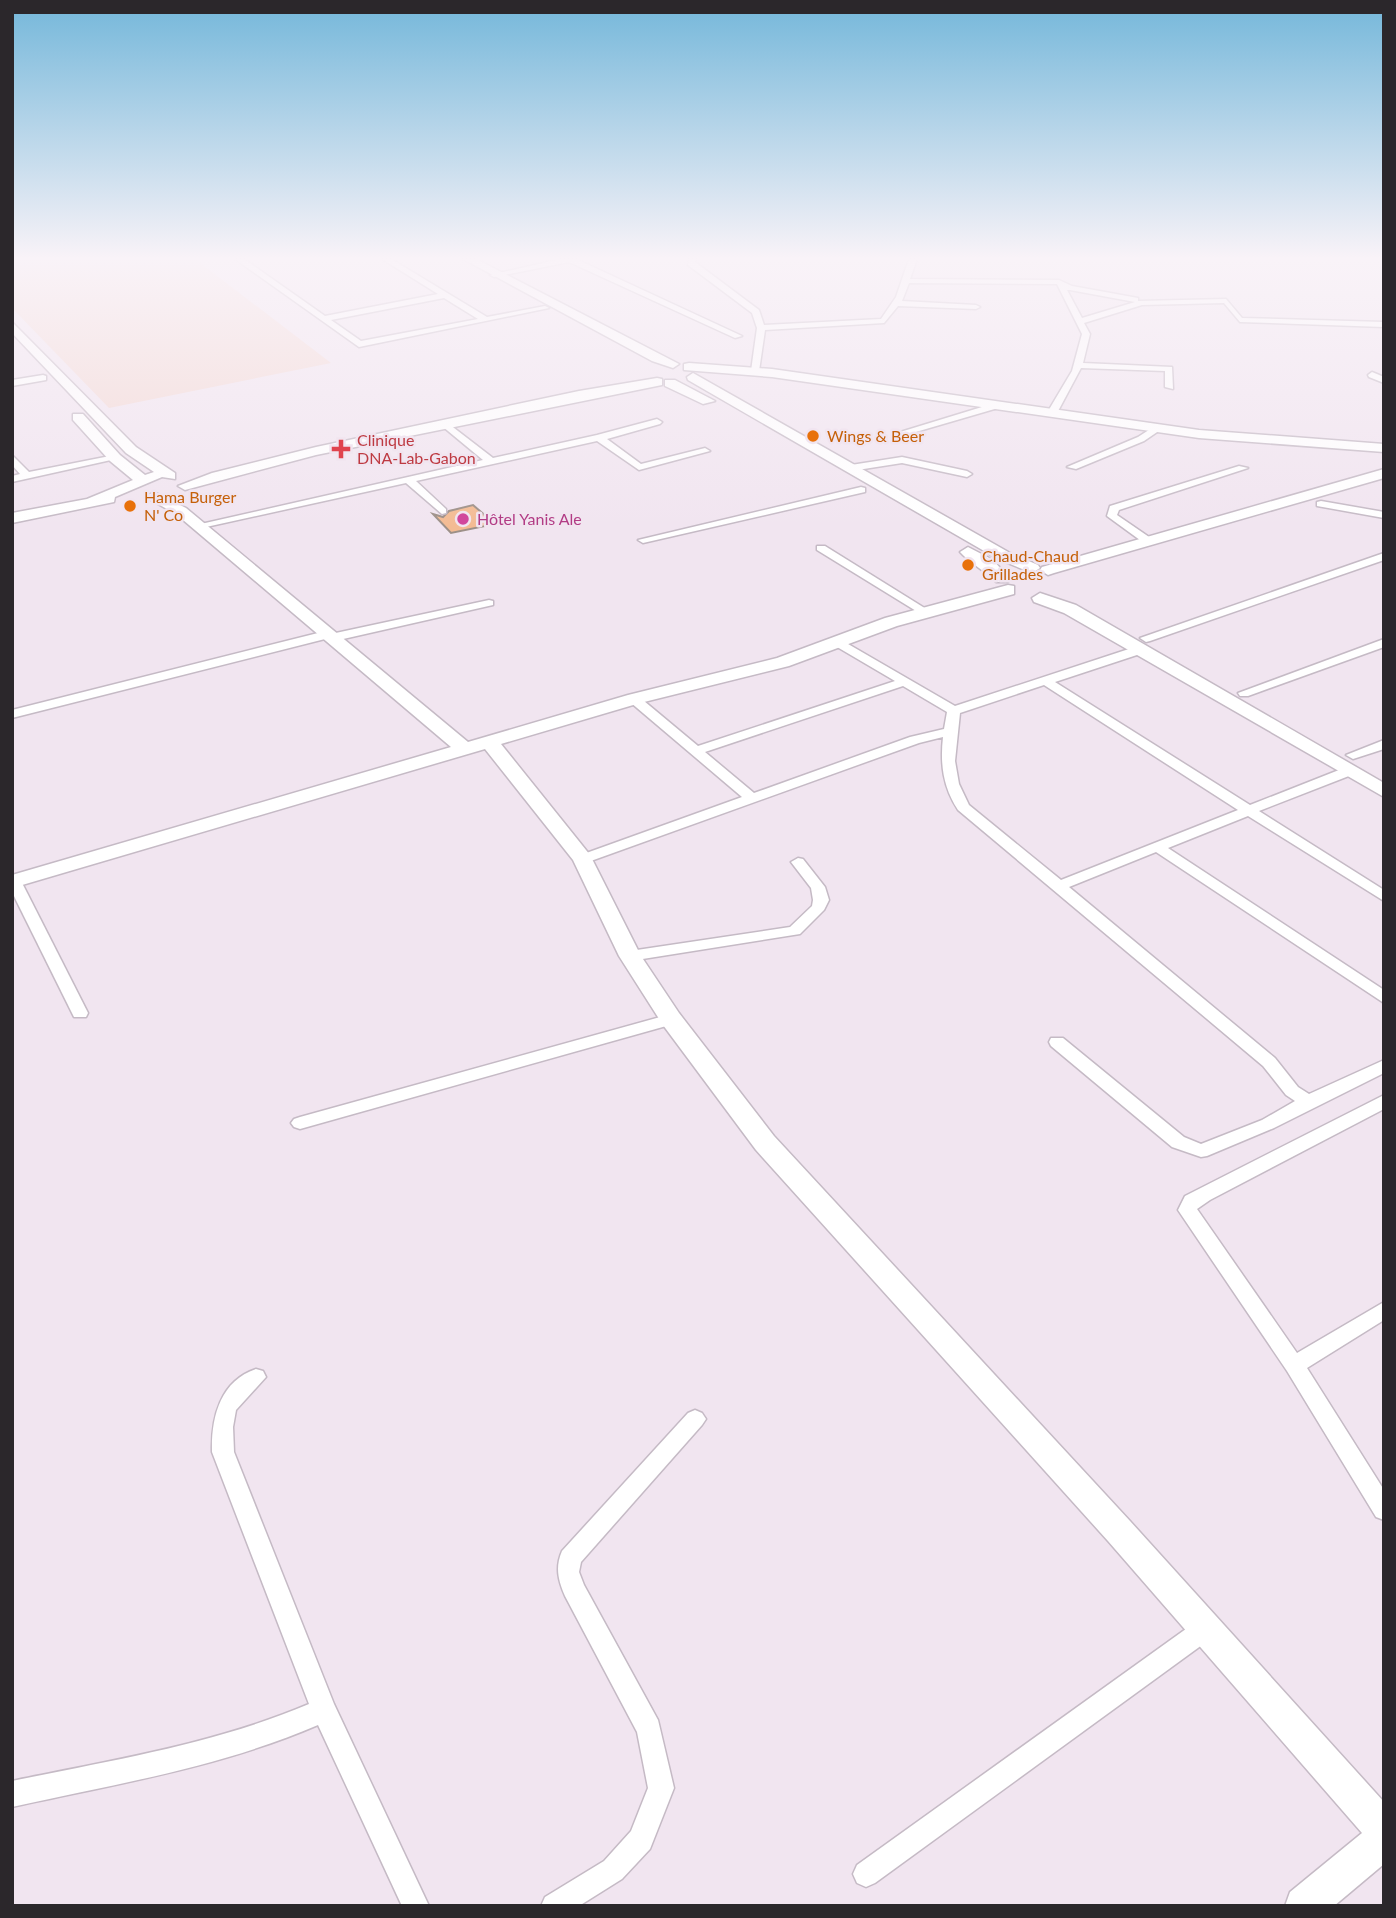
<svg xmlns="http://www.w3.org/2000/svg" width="1396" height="1918" font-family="Lato,sans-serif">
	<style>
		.medical { fill: #f3d9d5 }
		.building { fill: #f3bb93; stroke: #9d9088; stroke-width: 2 }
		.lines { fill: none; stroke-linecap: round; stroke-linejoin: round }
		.street-casing { stroke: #c5bac5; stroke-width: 3 }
		.secondary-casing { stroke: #c5bac5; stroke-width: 3 }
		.street { fill: #fff; fill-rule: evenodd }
		.secondary { fill: #fff; fill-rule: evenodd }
		.food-dot { fill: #e8710a; stroke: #f1e5f0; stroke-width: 2.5 }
		.health-dot { fill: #e0444e; stroke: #f1e5f0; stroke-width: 2.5 }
		.hotel-dot { fill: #d1479c; stroke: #f1e5f0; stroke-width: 2.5 }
		.labels { text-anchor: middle; stroke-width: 5; stroke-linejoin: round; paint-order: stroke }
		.far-food-label { font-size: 16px; fill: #c56008; stroke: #f1e5f0; text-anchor: start }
		.far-health-label { font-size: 16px; fill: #be3a42; stroke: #f1e5f0; text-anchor: start }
		.far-hotel-label { font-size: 16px; fill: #b23c85; stroke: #f1e5f0; text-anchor: start }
	</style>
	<rect width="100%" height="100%" fill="#f1e5f0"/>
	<path class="medical" d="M12,259H195L331,363L109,408L12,308Z"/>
	<path class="building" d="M473,505L495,524L451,533L433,514L443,517L449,511Z"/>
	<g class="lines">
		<defs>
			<g id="street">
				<path d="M235,259H244L325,316L438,294L382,259H391L487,317L545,306L549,308L359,347ZM444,298L478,319L361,341L331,320Z"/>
				<path d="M561,259H576L742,336L735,338L569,262L494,277L490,275Z"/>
				<path d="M689,259H697L695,262L759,310L764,325L881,319L896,297L909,259H917L910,279L1059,280L1072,286L1138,298V301L1226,299L1242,318L1384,322V327L1240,322L1224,303L1142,305L1084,323L1090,334L1083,363L1172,367L1173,389L1165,387V371L1081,368L1057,413L1052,416L1047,413L1072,371L1082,334L1057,284L909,283L902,301L976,305L980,307L976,309L898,306L884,323L765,330L759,371L755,374L751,371L757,328L752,313L688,265ZM1067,290H1070L1135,302L1082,318Z"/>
				<path d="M1372,372L1384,377V383L1369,377L1368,375Z"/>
				<path d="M43,375L46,376V380L12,386V380Z"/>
				<path d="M995,403L1000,406L998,408L902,436L897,433Z"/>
				<path d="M657,419L662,422L660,424L607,439L641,464L705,448L710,451L639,470L597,441L416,481L446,509V513L442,514L406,483L197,529L192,526L483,460L442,426V422L445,421L493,458L597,435Z"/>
				<path d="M1155,426L1163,428L1144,441L1076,469L1067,467L1138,437Z"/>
				<path d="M12,455L29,472L115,455L120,458L12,482V476L20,474L12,465Z"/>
				<path d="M902,457L967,471L972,474L967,477L902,463L851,471L846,468L851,465Z"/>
				<path d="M1239,466L1248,468L1119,510L1117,515L1152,539V543H1144L1107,516L1110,506Z"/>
				<path d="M861,487L865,488V492L643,543L638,540Z"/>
				<path d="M1321,501L1384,512V518L1317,506V502Z"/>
				<path d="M817,546H825L931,612L925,616L921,614L817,550Z"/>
				<path d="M1384,553V560L1150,641L1146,642L1140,638Z"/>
				<path d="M489,600L493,601V605L330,642L325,639L12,718V710L326,631L331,634Z"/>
				<path d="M836,637L955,706L1135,647H1143V653L1055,682L1250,805L1344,768H1354L1356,771L1354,774L1259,811L1384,890V901L1248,816L1168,848L1384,990V1003L1156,852L1069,887L1275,1058L1298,1087L1309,1094L1384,1060V1073L1274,1128L1207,1156L1201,1157L1172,1147L1051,1046L1049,1042L1051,1038H1063L1184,1137L1201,1144L1262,1120L1295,1101L1286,1095L1263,1066L958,810C943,787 940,764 943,737L919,743L588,862H578L576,859L578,856L742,797L630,702V696H638L698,746L895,681L832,644L830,641ZM1044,685L1238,810L1061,880L969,805L959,784L955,761L960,713ZM903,686L947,712L944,729L910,737L754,793L705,752Z"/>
				<path d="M1384,639V647L1248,696H1240L1238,693Z"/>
				<path d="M1384,740V749L1353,759L1346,755Z"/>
				<path d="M798,858L803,859L825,887L829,900L824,910L800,934L630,961L622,956L630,951L790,927L812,906L813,900L811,888L791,862Z"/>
				<path d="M12,877L19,878L21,881L88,1013L86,1017H74L72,1013L12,892Z"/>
				<path d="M671,1014L679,1019L677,1023L300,1129L294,1127L291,1123L294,1119L300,1117Z"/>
				<path d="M1384,1095V1109L1210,1200L1197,1209L1297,1353L1384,1302V1320L1307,1368L1384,1490V1520L1376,1517L1287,1371L1178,1210L1185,1196Z"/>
				<path d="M256,1369L263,1371L266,1377L236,1410L233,1427L234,1452L334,1704L429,1906H402L318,1725C221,1767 116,1784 12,1807V1781C112,1760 215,1744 309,1704L212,1452C211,1418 220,1381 256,1369Z"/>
				<path d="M695,1410L702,1413L706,1419L702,1425L581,1562L579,1572L584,1585L658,1720L674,1788L650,1849L622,1879L579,1906H541L545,1897L604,1861L631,1831L648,1788L637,1732L565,1596C558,1580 555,1567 562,1551L688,1413Z"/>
				<path d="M1205,1618L1213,1621L1217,1629L1213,1637L875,1883L866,1887L857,1883L853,1874L857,1865L1197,1621Z"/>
			</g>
			<g id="secondary">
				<path d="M463,259H476L679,364L673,368L652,361Z"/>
				<path d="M12,322L136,447L175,473V479L162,477L115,497L114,502L12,523V513L87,499L133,480L110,461L73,420V414H83L120,455L145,475L154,472L126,453L12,333Z"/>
				<path d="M689,363L772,369L1199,430L1384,444V452L1199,438L772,377L684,370V364Z"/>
				<path d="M693,373L1010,553L1038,565L1040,568L1032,573L998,559L688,380L687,377Z"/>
				<path d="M657,378L662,379V385L316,455L185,490L178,486L212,473L316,447L579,391Z"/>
				<path d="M665,380H675L715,401L703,404L665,386Z"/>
				<path d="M1384,469V478L1054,573L1048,575L1040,570L1042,567Z"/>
				<path d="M154,492L186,508L468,742L628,695L777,658L885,618L1008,585L1014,586V594L897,626L789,666L640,703L501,744L590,855L641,956L679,1013L774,1136L1130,1521L1384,1802V1864L1334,1906H1285L1290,1892L1362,1833L1108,1541L756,1150L663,1025L619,956L573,860L485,749L12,888V875L451,747L176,514L149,499L147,496Z"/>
				<path d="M968,547L993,560L1010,579L1008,582H996C985,571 970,563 960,552Z"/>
				<path d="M1040,593L1076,605L1384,783V797L1064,613L1034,602L1032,598Z"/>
			</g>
		</defs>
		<use href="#street" class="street-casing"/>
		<use href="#secondary" class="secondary-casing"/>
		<use href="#street" class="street"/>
		<use href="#secondary" class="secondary"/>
	</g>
	<linearGradient id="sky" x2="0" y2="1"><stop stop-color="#74b7da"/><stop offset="0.49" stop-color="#f9f3f8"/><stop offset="1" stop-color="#f9f3f8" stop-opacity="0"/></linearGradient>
	<rect width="1396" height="527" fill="url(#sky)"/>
	<g class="food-dot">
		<circle cx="813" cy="436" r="7"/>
		<circle cx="130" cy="506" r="7"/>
		<circle cx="968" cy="565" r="7"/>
	</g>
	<path class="health-dot" d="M337.5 438.5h7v7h7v7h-7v7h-7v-7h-7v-7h7z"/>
	<circle class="hotel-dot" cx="463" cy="519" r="7"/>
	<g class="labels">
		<g class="far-food-label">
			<text x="827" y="442">Wings &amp; Beer</text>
			<text x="144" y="503">Hama Burger<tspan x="144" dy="18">N' Co</tspan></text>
			<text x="982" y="562">Chaud-Chaud<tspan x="982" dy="18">Grillades</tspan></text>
		</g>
		<g class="far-health-label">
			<text x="357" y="446">Clinique<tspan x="357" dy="18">DNA-Lab-Gabon</tspan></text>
		</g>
		<g class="far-hotel-label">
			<text x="477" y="525">Hôtel Yanis Ale</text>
		</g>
	</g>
	<rect width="1396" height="1918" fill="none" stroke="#2b272b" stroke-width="28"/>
</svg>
